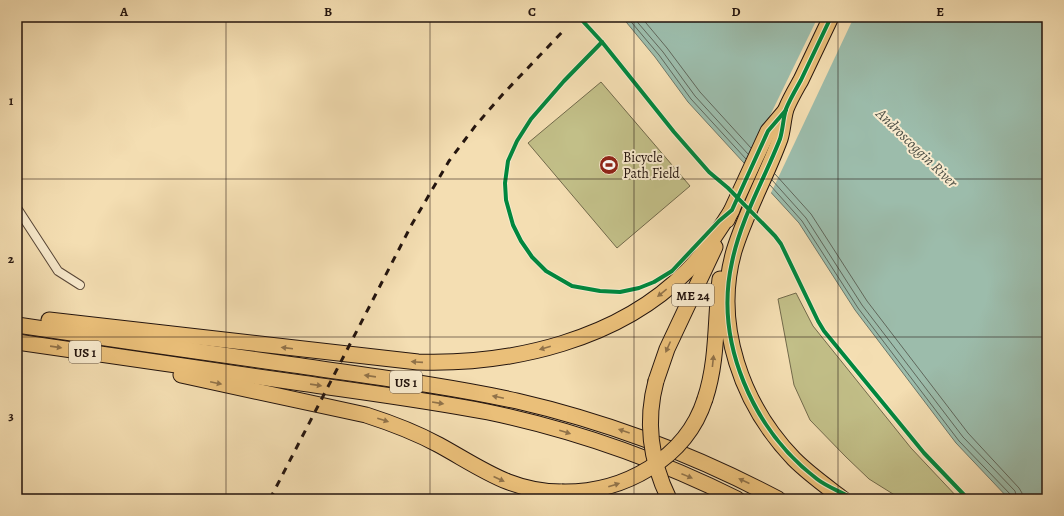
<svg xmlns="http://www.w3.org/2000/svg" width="1064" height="516" font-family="Alegreya,serif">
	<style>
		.green { fill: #c2bf88; stroke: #726a4b }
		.water { fill: #9cbcab; stroke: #6c796c }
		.pier { fill: #f4deb2 }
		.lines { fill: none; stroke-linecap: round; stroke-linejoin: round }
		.shore { stroke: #60685c; stroke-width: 1 }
		.street-casing { stroke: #574637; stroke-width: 10 }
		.highway-casing { stroke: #23140e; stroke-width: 17 }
		.street { stroke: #f8eacd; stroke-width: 8 }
		.highway { stroke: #eabf79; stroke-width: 15 }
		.rail { stroke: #23140e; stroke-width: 3; stroke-dasharray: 7 7; stroke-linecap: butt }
		.highway-bridge-casing { stroke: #23140e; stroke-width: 17; stroke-linecap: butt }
		.highway-bridge { stroke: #eabf79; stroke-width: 15 }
		.cycleway-casing { stroke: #f8eacd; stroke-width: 6 }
		.cycleway { stroke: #00873e; stroke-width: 4 }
		.oneway { fill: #907249 }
		.grid { fill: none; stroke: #23140e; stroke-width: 1; stroke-opacity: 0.55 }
		.labels { text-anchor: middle; stroke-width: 4; stroke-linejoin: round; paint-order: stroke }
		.shield { fill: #f8eacd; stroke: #635447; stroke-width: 1 }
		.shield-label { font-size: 13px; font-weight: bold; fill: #23140e }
		.poi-label { font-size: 14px; fill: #23140e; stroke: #f8eacd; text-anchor: start }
		.water-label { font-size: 15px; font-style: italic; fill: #4d4f45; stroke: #f8eacd }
		.neatline { fill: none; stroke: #23140e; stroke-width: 1.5 }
		.grid-label { font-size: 13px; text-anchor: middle; font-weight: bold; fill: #23140e }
	</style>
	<rect width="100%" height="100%" fill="#f4deb2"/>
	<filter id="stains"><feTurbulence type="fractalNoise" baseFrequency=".005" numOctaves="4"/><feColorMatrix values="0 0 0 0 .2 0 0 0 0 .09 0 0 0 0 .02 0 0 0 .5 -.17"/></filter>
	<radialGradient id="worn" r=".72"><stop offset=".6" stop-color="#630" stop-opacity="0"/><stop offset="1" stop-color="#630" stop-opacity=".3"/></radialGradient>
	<g class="green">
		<path d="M601,82L690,186L617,248L528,143Z"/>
		<path d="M796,293L813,326L911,448L959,499H901L869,479L846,457L810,420L794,385L778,299Z"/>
	</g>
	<path class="water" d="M622,17H1047V499H1009L956,443L855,310L799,223L688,102L655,57Z"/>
	<path class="pier" d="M818,17H854L770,195L745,167Z"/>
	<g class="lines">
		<g class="shore">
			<path d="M627,17L659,55L691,99L746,159"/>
			<path d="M633,17L663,52L695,96L748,154"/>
			<path d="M641,17L667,48L700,92L751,148"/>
			<path d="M775,174L811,214L867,301L968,433L1019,488L1022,493L1023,499"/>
			<path d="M772,180L806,218L862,305L963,437L1015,491L1017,499"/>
			<path d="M770,185L802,221L858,308L959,441L1011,495L1012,499"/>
		</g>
		<defs>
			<path id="street" d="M17,208L58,271L80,285"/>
			<g id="highway">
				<path d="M831,17C821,38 811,59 801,80C796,89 790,99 786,109C783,119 783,130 780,139C766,177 746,212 734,251C713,325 742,405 794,459C809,474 826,486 843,499"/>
				<path d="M727,220L768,131L785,111"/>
				<path d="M49,320L418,362C512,365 619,340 687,271C705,253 718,231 732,210"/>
				<path d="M17,325C109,339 202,352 294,365C369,376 443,385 517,401C608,422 695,455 778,499"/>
				<path d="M17,342C112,356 206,369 301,383C363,392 426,400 488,412C574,430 659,460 737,499"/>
				<path d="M181,375L366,415C391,423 415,432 439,445C481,468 511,492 562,492"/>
				<path d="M656,381L667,349L715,247"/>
				<path d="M705,399C718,360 715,319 720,279"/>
			</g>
		</defs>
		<use href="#street" class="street-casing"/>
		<use href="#highway" class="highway-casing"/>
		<use href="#street" class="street"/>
		<use href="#highway" class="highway"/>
		<path class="rail" d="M270,499L412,224L449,161L476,125L503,94L566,28"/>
		<defs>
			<g id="highway-bridge">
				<path d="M656,381C645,422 651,462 669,499"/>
				<path d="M562,492C623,493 686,459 705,399"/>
			</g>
		</defs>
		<use href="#highway-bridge" class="highway-bridge-casing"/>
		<use href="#highway-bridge" class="highway-bridge"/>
		<defs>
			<g id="cycleway">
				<path d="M579,17L602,42L674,132L709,172L728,188L775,236L781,244L818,321L824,331L924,453L968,499"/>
				<path d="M831,17C821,38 811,59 801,80C796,89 790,99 786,109C783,119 783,129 780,139C764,180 741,218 732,262C714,342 753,430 817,479C827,487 842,492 853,499"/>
				<path d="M602,42L564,81L531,119L517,141L508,161L505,183L506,200L513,225L521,241L532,257L546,271L572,286L600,291L620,292L639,288L654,282L672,271L719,221L732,210L768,131L786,110"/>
			</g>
		</defs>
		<use href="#cycleway" class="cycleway-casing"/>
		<use href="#cycleway" class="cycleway"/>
	</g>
	<defs><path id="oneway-solid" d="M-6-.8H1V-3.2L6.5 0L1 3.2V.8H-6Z"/></defs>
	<g class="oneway">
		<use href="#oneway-solid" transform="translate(662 293) rotate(141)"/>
		<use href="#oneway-solid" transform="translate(56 347) rotate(8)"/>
		<use href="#oneway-solid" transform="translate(668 347) rotate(114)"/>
		<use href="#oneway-solid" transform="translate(287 348) rotate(-173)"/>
		<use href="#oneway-solid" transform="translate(545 348) rotate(164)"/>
		<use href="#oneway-solid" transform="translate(713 361) rotate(-84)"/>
		<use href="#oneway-solid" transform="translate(417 362) rotate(-176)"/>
		<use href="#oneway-solid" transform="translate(370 376) rotate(-172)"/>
		<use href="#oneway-solid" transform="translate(216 383) rotate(12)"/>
		<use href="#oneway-solid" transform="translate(316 385) rotate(8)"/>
		<use href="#oneway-solid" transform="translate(498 397) rotate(-168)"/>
		<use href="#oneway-solid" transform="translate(438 403) rotate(9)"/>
		<use href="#oneway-solid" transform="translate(383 420) rotate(17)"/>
		<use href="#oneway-solid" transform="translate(624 431) rotate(-161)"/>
		<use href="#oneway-solid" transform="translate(565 432) rotate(17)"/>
		<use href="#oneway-solid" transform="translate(687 476) rotate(22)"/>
		<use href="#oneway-solid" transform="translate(499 479) rotate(25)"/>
		<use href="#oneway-solid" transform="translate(744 481) rotate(-155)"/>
		<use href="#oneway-solid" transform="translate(614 485) rotate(-18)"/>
	</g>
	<path class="grid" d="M226,17V499M430,17V499M634,17V499M838,17V499M17,179H1047M17,337H1047"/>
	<defs>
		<symbol id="stadium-disc" viewBox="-11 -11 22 22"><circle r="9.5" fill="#8f2418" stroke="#f8eacd"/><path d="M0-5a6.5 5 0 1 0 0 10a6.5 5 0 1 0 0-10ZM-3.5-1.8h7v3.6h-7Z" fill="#fff"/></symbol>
	</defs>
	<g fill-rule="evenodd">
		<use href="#stadium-disc" x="598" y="154" width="22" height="22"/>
	</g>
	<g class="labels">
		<g class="shield">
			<rect x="672" y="284" width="42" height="22" rx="3"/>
			<rect x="69" y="341" width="32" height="22" rx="3"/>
			<rect x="390" y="371" width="32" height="22" rx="3"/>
		</g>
		<g class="shield-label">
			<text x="693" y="300">ME 24</text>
			<text x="85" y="357">US 1</text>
			<text x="406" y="387">US 1</text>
		</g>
		<g class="poi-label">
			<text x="623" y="162">Bicycle<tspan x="623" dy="16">Path Field</tspan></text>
		</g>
		<g class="water-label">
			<text transform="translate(917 148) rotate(44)" y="5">Androscoggin River</text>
		</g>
	</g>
	<rect width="1064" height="516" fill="none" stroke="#f4deb2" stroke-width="44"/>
	<rect x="22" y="22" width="1020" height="472" class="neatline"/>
	<g class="grid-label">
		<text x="124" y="16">A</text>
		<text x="328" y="16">B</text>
		<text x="532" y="16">C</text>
		<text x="736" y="16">D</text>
		<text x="940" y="16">E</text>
		<text x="11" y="105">1</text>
		<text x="11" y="263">2</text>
		<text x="11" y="420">3</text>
	</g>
	<rect width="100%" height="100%" filter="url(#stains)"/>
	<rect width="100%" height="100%" fill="url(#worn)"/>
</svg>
